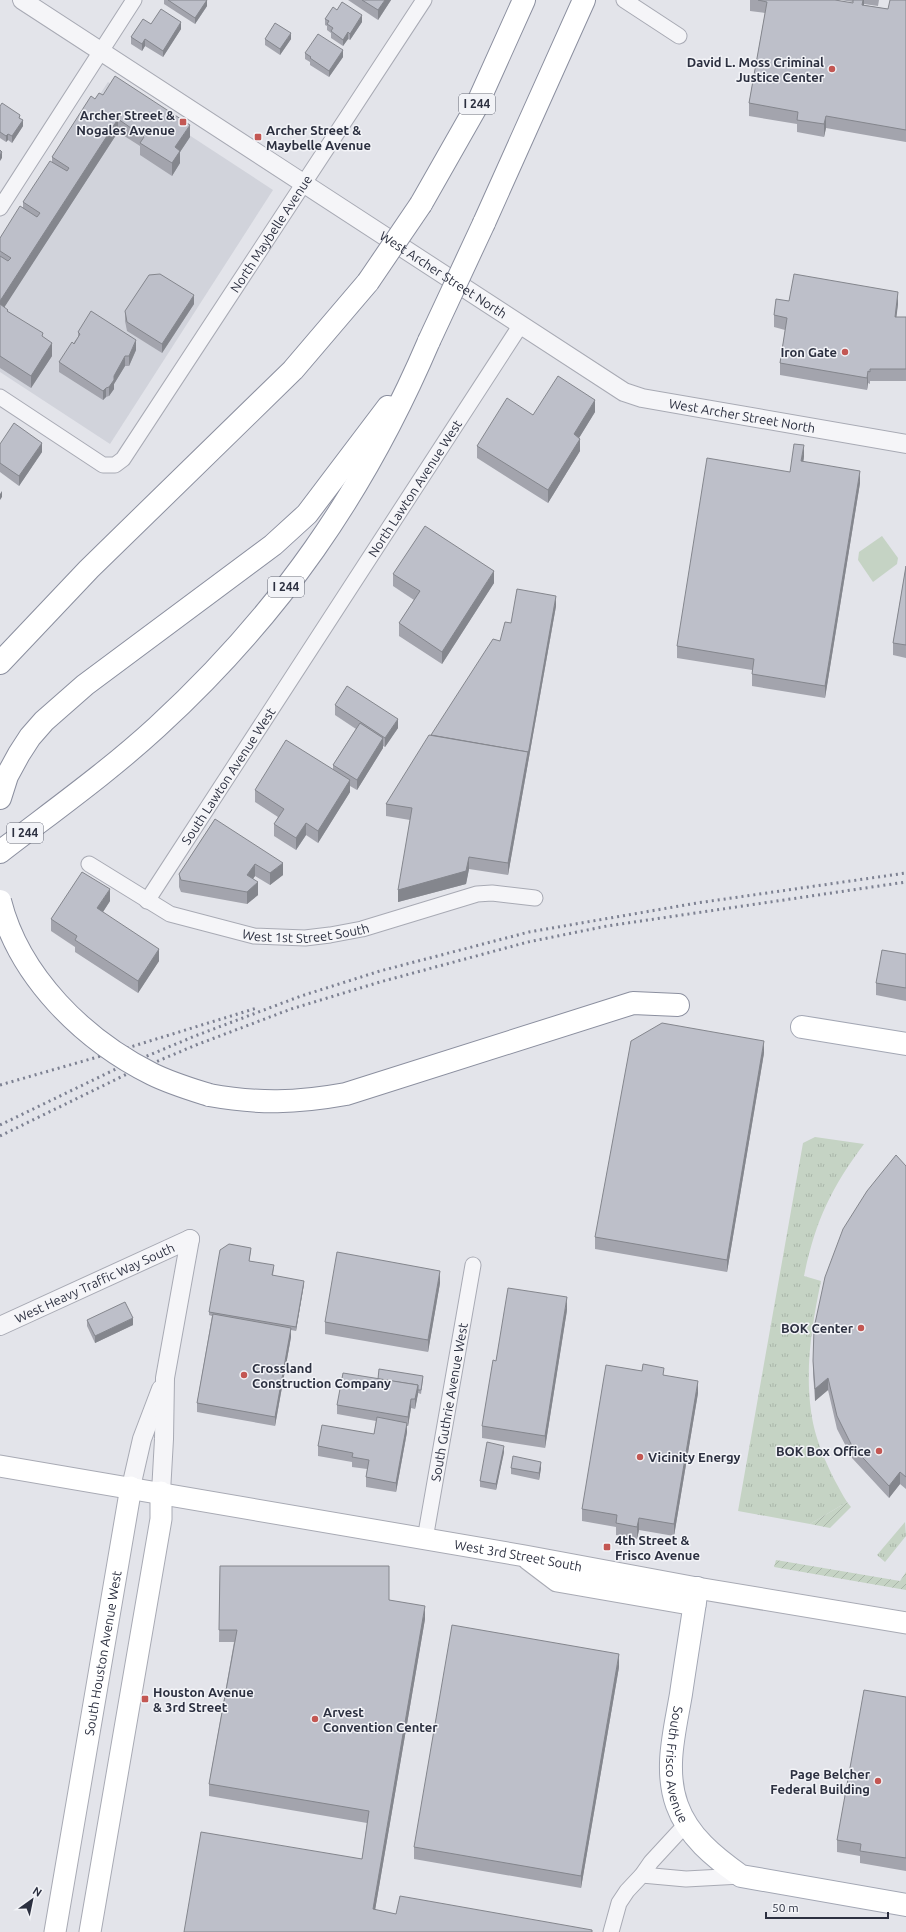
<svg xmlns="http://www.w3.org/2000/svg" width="906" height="1932" font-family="Ubuntu,sans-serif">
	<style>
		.built { fill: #d1d3db }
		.grass { fill: url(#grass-tufts) }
		.garden { fill: url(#garden-furrows) }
		.pitch { fill: #c5d3c4 }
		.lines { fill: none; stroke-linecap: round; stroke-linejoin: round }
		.minor-casing { stroke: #a8aab4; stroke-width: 17 }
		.tertiary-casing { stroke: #a8aab4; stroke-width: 20 }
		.secondary-casing { stroke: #a8aab4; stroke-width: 23 }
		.primary-casing { stroke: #a3a7b4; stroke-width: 24 }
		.motorway-casing { stroke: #8b8f9f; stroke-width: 24 }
		.minor { stroke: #f5f5f8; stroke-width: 15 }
		.tertiary { stroke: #f5f5f8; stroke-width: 18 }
		.secondary { stroke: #fff; stroke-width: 21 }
		.primary { stroke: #fff; stroke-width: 22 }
		.motorway { stroke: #fff; stroke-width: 22 }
		.rail { stroke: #7d8192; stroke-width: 3; stroke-dasharray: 2 4; stroke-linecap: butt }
		.motorway-bridge-casing { stroke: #8b8f9f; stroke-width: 24; stroke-linecap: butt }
		.motorway-bridge { stroke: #fff; stroke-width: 22 }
		.wall { fill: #a3a4ad }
		.shaded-wall { fill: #84868d }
		.building { fill: #bdbfc9; stroke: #84868d }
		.poi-dot { fill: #c35753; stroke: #f2f3f7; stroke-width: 1.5 }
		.labels { text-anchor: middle; stroke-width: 3; stroke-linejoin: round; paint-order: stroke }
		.shield { fill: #f2f3f7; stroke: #676a77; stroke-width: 1 }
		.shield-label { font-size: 12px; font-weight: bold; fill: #2c3040 }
		.poi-label { font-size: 13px; font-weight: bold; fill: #2c3040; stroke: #f2f3f7; text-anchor: end }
		.street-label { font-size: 13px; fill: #2c3040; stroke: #f2f3f7 }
	</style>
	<defs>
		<pattern id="grass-tufts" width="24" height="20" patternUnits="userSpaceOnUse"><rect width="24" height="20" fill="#c5d3c4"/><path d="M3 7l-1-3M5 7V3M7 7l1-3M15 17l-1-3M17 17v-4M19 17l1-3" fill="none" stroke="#a9b5a9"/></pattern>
		<pattern id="garden-furrows" width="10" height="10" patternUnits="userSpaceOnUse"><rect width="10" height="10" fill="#c5d3c4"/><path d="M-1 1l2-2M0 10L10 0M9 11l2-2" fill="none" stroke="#a9b5a9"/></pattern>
	</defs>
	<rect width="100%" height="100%" fill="#e3e4ea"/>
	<path class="built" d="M108,82L273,190L110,444L0,372V248Z"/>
	<g class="grass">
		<path d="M815,1137L864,1144C831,1188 815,1222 804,1276L821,1281C812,1324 805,1367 811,1411C815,1443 831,1475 847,1502L810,1524L738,1511L803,1143Z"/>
		<path d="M905,1522L906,1536L885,1562L877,1555Z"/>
	</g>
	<g class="garden">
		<path d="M847,1502L851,1507L830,1528L810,1524Z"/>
		<path d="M776,1560L900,1581L906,1572V1590L774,1567Z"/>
	</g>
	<path class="pitch" d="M882,536L898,558L897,564L873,582L858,560L859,552Z"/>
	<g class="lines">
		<defs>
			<g id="minor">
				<path d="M624,0L679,36"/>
				<path d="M0,208L134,0"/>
				<path id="s1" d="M0,397L103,465H115L123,459L424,0"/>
				<path id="s2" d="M89,864L170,914L254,936L305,938L330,935L362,929L477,894L492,893L535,898"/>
				<path id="s3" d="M147,901L520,326"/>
				<path id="s4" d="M425,1539L473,1265"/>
				<path d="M642,1875L686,1879L741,1876"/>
				<path d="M611,1932L619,1903L627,1891L642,1875L651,1862L687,1823"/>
			</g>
			<g id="tertiary">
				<path id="s5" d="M22,0L624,392L642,398L906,444"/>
				<path id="s6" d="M0,1326L190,1239"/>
				<path d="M131,1487L142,1439L161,1389"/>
				<path d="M161,1492L164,1439L165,1378L190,1239"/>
			</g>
			<g id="secondary">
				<path id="s7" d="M0,1466L525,1556L697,1588L906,1623"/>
				<path d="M528,1559L557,1581L695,1605"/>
				<path id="s8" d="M55,1932L131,1487"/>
				<path d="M90,1932L161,1519V1492"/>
			</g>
			<g id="primary">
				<path d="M802,1027L906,1044"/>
				<path id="s9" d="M697,1588C692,1624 686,1659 681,1694C675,1730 664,1769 677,1805C688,1836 714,1857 741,1876L906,1905"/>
			</g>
			<g id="motorway">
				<path d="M421,204L475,109L524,0"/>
				<path d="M484,223L584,0"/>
				<path d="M0,663L89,569L293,370L368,282"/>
				<path d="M0,798L7,776L19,754L30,737L44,721L85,685L273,545L307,514L388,407"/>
				<path d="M0,852C53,811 108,772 157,727C279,615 364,493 429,341"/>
				<path d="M209,1095C259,1104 296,1103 346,1094L633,1003L678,1005"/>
			</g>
		</defs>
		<use href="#minor" class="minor-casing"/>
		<use href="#tertiary" class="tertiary-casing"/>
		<use href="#secondary" class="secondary-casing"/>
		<use href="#primary" class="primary-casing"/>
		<use href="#motorway" class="motorway-casing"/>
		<use href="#minor" class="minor"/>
		<use href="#tertiary" class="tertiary"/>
		<use href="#secondary" class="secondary"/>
		<use href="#primary" class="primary"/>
		<use href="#motorway" class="motorway"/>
		<g class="rail">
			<path d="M0,1085L101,1056L257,1008"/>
			<path d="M0,1125L116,1069L195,1036L301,996L380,971L529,932L697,903L906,873"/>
			<path d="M0,1136L127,1074L196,1045L291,1009L380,982L528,942L607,926L906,882"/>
		</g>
		<defs>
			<g id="motorway-bridge">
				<path d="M368,282L421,204"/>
				<path d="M429,341L484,223"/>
				<path d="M0,901C19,977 84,1040 152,1074C170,1083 190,1089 209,1095"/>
			</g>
		</defs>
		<use href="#motorway-bridge" class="motorway-bridge-casing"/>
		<use href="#motorway-bridge" class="motorway-bridge"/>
	</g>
	<g class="wall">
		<path d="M164,0H207V6L195,24L164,4Z"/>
		<path d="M348,0H391L378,20Z"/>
		<path d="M750,0H835L853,3V2L841,0H879L878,6L864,4V5L888,9L906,0V142L826,128L824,137L797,132V124L749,116V103L765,13L750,11Z"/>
		<path d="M337,10L362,22L350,40L348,39L343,46L331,38V33L327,30V26L325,25V19Z"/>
		<path d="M181,29L163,57L145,46L142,51L131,44V37Z"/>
		<path d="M265,39H291L280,55L265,45Z"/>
		<path d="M305,53L343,57L329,77L310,65V62L305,59Z"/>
		<path d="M103,95L190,137L180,152V163L172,176L140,155V146L118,132L4,307L8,312L43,338L52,356L31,388L0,368V238L23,208V202L52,162V157L95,99Z"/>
		<path d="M0,106L20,118L23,126L12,143L8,140L6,142L0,138Z"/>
		<path d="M789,301L898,304L896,317H906V381H870V384L868,383L867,390L780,375V363L785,330L774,327V315Z"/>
		<path d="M194,304L162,353L127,331L125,321V311Z"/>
		<path d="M78,332L136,350L129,366H125L114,384V389L109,396L106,397L103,400L59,372V362L78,337Z"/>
		<path d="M595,412L579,438L580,451L548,503L477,458V446L533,415Z"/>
		<path d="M0,444L42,452L19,486L0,472Z"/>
		<path d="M804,457L803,462L860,483L825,698L752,686V670L677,658V646L790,472Z"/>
		<path d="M906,566V658L893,655V643Z"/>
		<path d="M393,574L494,583L442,664L399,636V623L414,600L393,586Z"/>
		<path d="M556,606L508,875L469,869L466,884L398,902L410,820L386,816V804L431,735L500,641L511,623Z"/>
		<path d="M335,705L398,728L385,747L383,746V748L357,790L350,786V792L318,843L306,835L296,850L274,836V824L278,817L255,802V790L333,769V765L356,729L335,715Z"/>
		<path d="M215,819L283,875L270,885L255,876L253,879L258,895L247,904L181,892L179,887V874Z"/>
		<path d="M110,901L103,912L159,961L138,993L75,952V947L51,931V919Z"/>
		<path d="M906,954V1001L876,995V983Z"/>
		<path d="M764,1053L727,1272L595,1249V1237Z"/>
		<path d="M906,1166V1489L900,1484L889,1498L852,1458L837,1429L828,1390L815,1401L813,1373V1361Z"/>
		<path d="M251,1251L249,1261L274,1268L273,1275L304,1284L296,1331L291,1330V1337L275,1426L197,1412V1403L212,1316L209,1315V1312Z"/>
		<path d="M440,1283L428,1352L325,1334V1322Z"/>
		<path d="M567,1310L545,1448L482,1438V1426Z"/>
		<path d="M87,1320L133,1325L95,1343L87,1326Z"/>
		<path d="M664,1375L698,1393L674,1536L639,1530L637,1539L616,1535V1527L582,1521V1509Z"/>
		<path d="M378,1379H423L421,1394L418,1393L415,1409L411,1408L408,1426H407V1432L396,1492L366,1487V1477L367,1469L352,1467V1462L318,1456V1446L374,1434L376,1421L337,1414V1405Z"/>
		<path d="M504,1452L496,1490L480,1487V1481Z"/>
		<path d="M511,1468H541L539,1480L511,1474Z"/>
		<path d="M220,1566L389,1600L425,1619L375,1910L396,1914L592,1932H184L362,1859L367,1823L209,1796V1784L234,1642H219Z"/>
		<path d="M619,1667L581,1888L414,1859V1847Z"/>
		<path d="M906,1697V1871L860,1863V1856L837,1852V1840Z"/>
	</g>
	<g class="shaded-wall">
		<path d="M207,0V6L195,24V18Z"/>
		<path d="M385,0H391L378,20V10Z"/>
		<path d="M863,0H864V4L862,17V5Z"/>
		<path d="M362,15V22L350,40V34Z"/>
		<path d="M181,22V29L163,57V51Z"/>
		<path d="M348,32V39L343,46V40Z"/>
		<path d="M291,33V39L280,55V49Z"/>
		<path d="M145,39V46L142,51V44Z"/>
		<path d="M343,50V57L329,77V71Z"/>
		<path d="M826,116V128L824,137V124Z"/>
		<path d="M118,119V132L0,314V301Z"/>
		<path d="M23,120V126L12,143V136Z"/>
		<path d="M190,125V137L180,152V163L172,176V163L175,147Z"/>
		<path d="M8,134V140L6,142V136Z"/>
		<path d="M2,152V158L0,161V155Z"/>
		<path d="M898,292V304L895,329V317Z"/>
		<path d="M194,295V304L162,353V344Z"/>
		<path d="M136,340V350L129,366V356Z"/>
		<path d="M52,343V356L31,388V376Z"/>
		<path d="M125,356V366L114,384V389L109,396V387L114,376Z"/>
		<path d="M868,371V383L867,390V378Z"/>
		<path d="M106,388V397L103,400V391Z"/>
		<path d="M595,400V412L574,446V434Z"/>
		<path d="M580,439V451L548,503V490Z"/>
		<path d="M42,443V452L19,486V476Z"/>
		<path d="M804,445V457L801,474V461Z"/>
		<path d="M860,471V483L825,698V686Z"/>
		<path d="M2,491V497L0,500V494Z"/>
		<path d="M494,571V583L442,664V652Z"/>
		<path d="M556,596V606L508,875V863Z"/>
		<path d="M398,719V728L385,747V738Z"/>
		<path d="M383,738V748L357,790V780Z"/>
		<path d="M350,780V792L318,843V831Z"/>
		<path d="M306,823V835L296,850V838Z"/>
		<path d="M469,857V869L466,884L398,902V890Z"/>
		<path d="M283,863V875L270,885V873Z"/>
		<path d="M255,864V876L247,887V875Z"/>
		<path d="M258,882V895L247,904V892Z"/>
		<path d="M110,889V901L97,921V908Z"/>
		<path d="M159,949V961L138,993V981Z"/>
		<path d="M764,1041V1053L727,1272V1260Z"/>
		<path d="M440,1271V1283L428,1352V1340Z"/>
		<path d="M304,1281V1284L296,1331V1327Z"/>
		<path d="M567,1297V1310L545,1448V1436Z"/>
		<path d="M133,1318V1325L95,1343V1336Z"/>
		<path d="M291,1328V1337L275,1426V1417Z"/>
		<path d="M828,1378V1390L815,1401V1389Z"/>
		<path d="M698,1381V1393L674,1536V1524Z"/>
		<path d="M418,1385V1394L415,1409V1399Z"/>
		<path d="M411,1399V1408L408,1426V1417Z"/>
		<path d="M407,1423V1432L396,1492V1483Z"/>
		<path d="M504,1446V1452L496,1490V1484Z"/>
		<path d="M541,1462V1468L539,1480V1473Z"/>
		<path d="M900,1472V1484L889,1498V1486Z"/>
		<path d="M639,1518V1530L637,1539V1527Z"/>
		<path d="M425,1606V1619L373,1922V1909Z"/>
		<path d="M619,1654V1667L581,1888V1876Z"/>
	</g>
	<g class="building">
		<path d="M168,0H207L195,18Z"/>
		<path d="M362,0H385L378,10Z"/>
		<path d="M758,0H835L853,3V0H863L862,5L888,9L890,0H906V130L826,116L824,124L797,120L798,112L749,103L767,2Z"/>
		<path d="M342,2L362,15L350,34L348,32L343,40L331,31L333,28L327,24L329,21L325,19L333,7L337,10Z"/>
		<path d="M161,9L181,22L163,51L145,39L142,44L131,37L143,19L151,24Z"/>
		<path d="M275,23L291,33L280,49L265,39Z"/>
		<path d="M318,34L343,50L329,71L310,58L311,57L305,53Z"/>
		<path d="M115,76L190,125L175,147L180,151L172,163L140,143L144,137L118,119L0,301V256L8,261L11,258L0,251V238L20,206L37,217L40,213L23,202L50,161L67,171L69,168L52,157L91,96L95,99L99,93L103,95Z"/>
		<path d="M2,103L20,115L19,118L23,120L12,136L8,134L6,136L0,132V106Z"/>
		<path d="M0,150L2,152L0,155Z"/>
		<path d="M160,274L194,295L162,344L127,322L125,311L149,275Z"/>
		<path d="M794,274L898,292L895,317H906V369H870V372L868,371L867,378L780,363L787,318L774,315L776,299L789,301Z"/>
		<path d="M0,304L8,310L7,311L43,333L42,336L52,343L31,376L0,356Z"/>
		<path d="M91,311L136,340L129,356H125L114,376V380L109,387L106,388L103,391L59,362L72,342L74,344L80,334L78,332Z"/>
		<path d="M558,376L595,400L574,434L580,439L548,490L477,446L507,398L533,415Z"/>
		<path d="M14,423L42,443L19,476L0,463V444Z"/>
		<path d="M794,444L804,445L801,461L860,471L825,686L752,674L754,659L677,646L707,458L790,472Z"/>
		<path d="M425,526L494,571L442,652L399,623L420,591L393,574Z"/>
		<path d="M906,566V645L893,643Z"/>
		<path d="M517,589L556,596L528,755V752L431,735L493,639L500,641L505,622L511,623Z"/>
		<path d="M347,686L398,719L385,738L335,705Z"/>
		<path d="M360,723L383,738L357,780L333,765Z"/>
		<path d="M429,735L528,752L508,863L469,857L466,871L398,890L412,808L386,804Z"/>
		<path d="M286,740L350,780L318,831L306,823L296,838L274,824L284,809L255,790Z"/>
		<path d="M215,819L283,863L270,873L255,864L247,875L258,882L247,892L181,880L179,874Z"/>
		<path d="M82,872L110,889L97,908L159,949L138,981L75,940L77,936L51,919Z"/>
		<path d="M882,950L906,954V988L876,983Z"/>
		<path d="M662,1023L764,1041L727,1260L595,1237L631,1041Z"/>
		<path d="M896,1155L906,1166V1477L900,1472L889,1486L852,1446L837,1416L828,1378L815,1389L813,1361L814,1328L825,1277L843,1229L867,1191Z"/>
		<path d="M229,1244L251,1248L249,1261L274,1265L272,1275L304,1281L296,1327L209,1312L220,1250Z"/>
		<path d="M337,1252L440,1271L428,1340L325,1322Z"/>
		<path d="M508,1288L567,1297L545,1436L482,1426L493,1360L496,1361Z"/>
		<path d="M125,1302L133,1318L95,1336L87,1320Z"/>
		<path d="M213,1314L291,1328L275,1417L197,1403Z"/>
		<path d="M643,1364L664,1368L663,1375L698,1381L674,1524L639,1518L637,1527L616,1523L617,1515L582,1509L606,1365L642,1371Z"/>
		<path d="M379,1369L423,1376L421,1390H418V1385L378,1379Z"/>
		<path d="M343,1373L418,1385L415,1399H411L408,1417L337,1405Z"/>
		<path d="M377,1417L407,1423L396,1483L366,1477L369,1460L352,1457L353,1453L318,1446L322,1425L374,1434Z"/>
		<path d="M487,1442L504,1446L496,1484L480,1481Z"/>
		<path d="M513,1456L541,1462L539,1473L511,1468Z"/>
		<path d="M220,1566H389V1600L425,1606L373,1909L396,1914L400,1896L592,1930V1932H184L201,1832L362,1859L369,1811L209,1784L237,1630H219Z"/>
		<path d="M452,1625L619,1654L581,1876L414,1847Z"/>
		<path d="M864,1690L906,1697V1858L860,1851L861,1844L837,1840Z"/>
	</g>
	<g class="poi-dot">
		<circle cx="832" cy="69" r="4"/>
		<rect x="179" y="118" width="8" height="8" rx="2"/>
		<rect x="254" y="133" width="8" height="8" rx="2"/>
		<circle cx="845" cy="352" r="4"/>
		<circle cx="861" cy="1328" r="4"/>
		<circle cx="244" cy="1375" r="4"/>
		<circle cx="879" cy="1451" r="4"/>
		<circle cx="640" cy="1457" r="4"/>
		<rect x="603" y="1543" width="8" height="8" rx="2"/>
		<rect x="141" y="1695" width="8" height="8" rx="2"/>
		<circle cx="315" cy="1719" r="4"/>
		<circle cx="878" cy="1781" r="4"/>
	</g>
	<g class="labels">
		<g class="shield">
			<rect x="459" y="94" width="36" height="20" rx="3"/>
			<rect x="268" y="577" width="36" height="20" rx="3"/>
			<rect x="7" y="823" width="36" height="20" rx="3"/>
		</g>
		<g class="shield-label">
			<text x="477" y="108">I 244</text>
			<text x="286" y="591">I 244</text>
			<text x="25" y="837">I 244</text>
		</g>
		<g class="poi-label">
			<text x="824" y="67">David L. Moss Criminal<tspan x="824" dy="15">Justice Center</tspan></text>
			<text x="175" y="120">Archer Street &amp;<tspan x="175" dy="15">Nogales Avenue</tspan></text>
			<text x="266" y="135" text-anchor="start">Archer Street &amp;<tspan x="266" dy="15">Maybelle Avenue</tspan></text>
			<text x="837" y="357">Iron Gate</text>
			<text x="853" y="1333">BOK Center</text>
			<text x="252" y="1373" text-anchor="start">Crossland<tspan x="252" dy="15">Construction Company</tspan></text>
			<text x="871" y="1456">BOK Box Office</text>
			<text x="648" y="1462" text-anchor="start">Vicinity Energy</text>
			<text x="615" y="1545" text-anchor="start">4th Street &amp;<tspan x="615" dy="15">Frisco Avenue</tspan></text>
			<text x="153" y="1697" text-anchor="start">Houston Avenue<tspan x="153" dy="15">&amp; 3rd Street</tspan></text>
			<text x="323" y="1717" text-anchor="start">Arvest<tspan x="323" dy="15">Convention Center</tspan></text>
			<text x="870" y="1779">Page Belcher<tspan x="870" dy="15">Federal Building</tspan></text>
		</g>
		<g class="street-label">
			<text dy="5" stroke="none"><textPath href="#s1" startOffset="415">North Maybelle Avenue</textPath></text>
			<text dy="5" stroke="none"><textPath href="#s5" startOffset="503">West Archer Street North</textPath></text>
			<text dy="5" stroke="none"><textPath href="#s5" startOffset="839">West Archer Street North</textPath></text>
			<text dy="5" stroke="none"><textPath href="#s3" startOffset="492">North Lawton Avenue West</textPath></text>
			<text dy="5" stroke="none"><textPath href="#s3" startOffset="149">South Lawton Avenue West</textPath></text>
			<text dy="5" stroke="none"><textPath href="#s2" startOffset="234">West 1st Street South</textPath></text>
			<text dy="5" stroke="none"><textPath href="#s6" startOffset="104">West Heavy Traffic Way South</textPath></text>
			<text dy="5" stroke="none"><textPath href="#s4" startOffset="139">South Guthrie Avenue West</textPath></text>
			<text dy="5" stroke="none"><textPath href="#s7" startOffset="526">West 3rd Street South</textPath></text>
			<text dy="5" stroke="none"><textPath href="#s8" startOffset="283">South Houston Avenue West</textPath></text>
			<text dy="5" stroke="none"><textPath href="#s9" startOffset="179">South Frisco Avenue</textPath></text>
		</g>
	</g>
	<g transform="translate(32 1900) rotate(33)" stroke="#f2f3f7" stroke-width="3" paint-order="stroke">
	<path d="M0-3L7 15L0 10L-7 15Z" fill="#2c3040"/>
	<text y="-6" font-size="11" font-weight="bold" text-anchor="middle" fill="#2c3040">N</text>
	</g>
	<path d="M766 1912v6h122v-6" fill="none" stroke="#2c3040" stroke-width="2"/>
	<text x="772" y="1912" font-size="12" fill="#2c3040" stroke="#f2f3f7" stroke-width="3" paint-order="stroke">50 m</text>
</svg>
